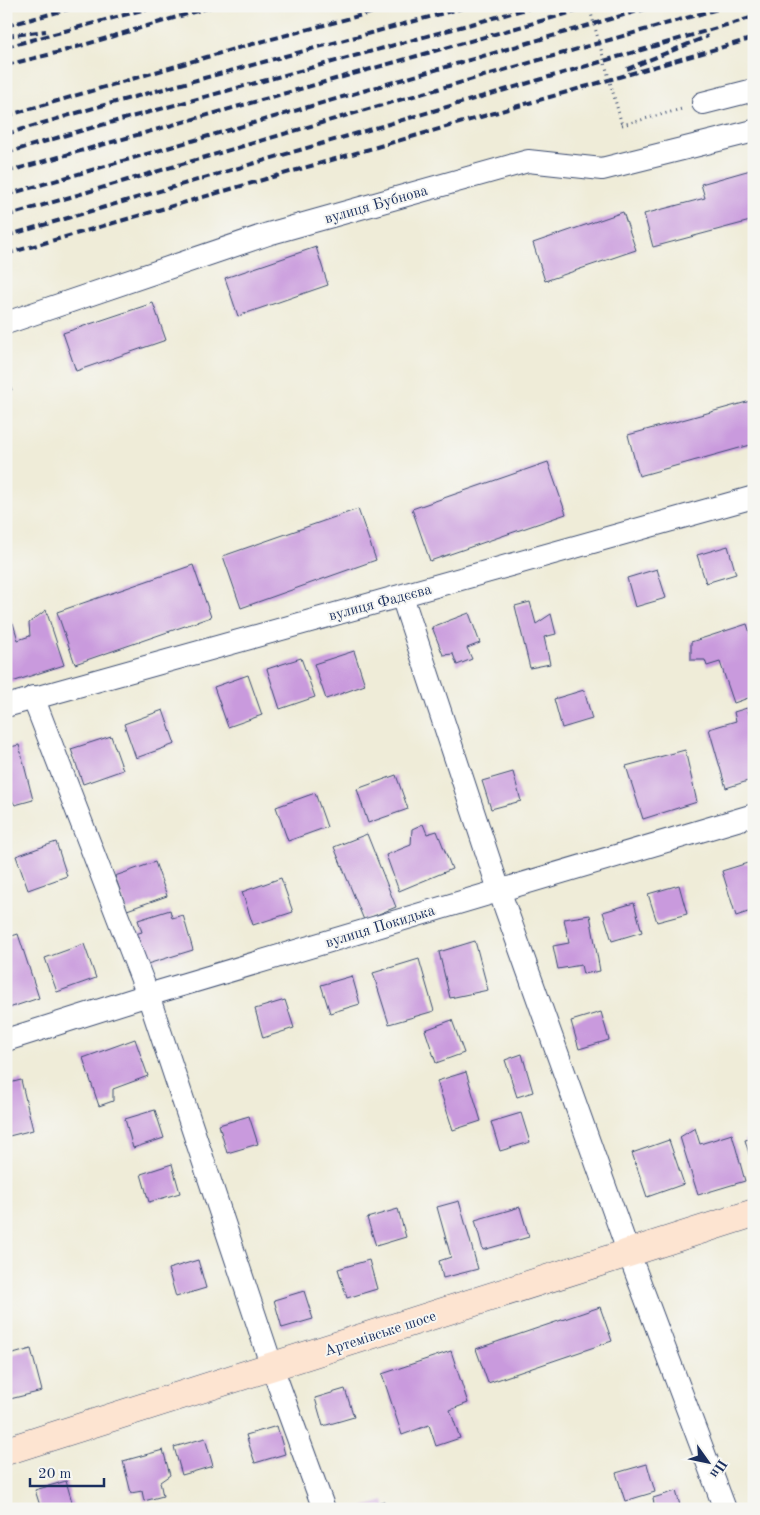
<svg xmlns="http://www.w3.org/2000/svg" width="760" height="1515" font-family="'Old Standard TT',serif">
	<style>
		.building { fill: #c99add }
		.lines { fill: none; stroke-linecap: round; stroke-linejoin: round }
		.minor-casing { stroke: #3b4b70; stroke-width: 24 }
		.secondary-casing { stroke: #3b4b70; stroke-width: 29 }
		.path { stroke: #3b4b70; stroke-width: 3; stroke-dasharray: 1 4; stroke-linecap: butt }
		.minor { stroke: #fff; stroke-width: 22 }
		.secondary { stroke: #fde4d1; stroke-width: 28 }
		.rail { stroke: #1b2f5e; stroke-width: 4; stroke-dasharray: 8 4; stroke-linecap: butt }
		.path-bridge { stroke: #3b4b70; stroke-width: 3; stroke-dasharray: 1 4; stroke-linecap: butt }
		.labels { text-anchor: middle; stroke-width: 4; stroke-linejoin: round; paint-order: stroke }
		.street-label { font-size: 15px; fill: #1b2f5e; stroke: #f6f6f2 }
	</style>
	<rect width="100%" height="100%" fill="#f6f6f2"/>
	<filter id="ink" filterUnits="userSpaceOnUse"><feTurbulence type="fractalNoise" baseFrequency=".02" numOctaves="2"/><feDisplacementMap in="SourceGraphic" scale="10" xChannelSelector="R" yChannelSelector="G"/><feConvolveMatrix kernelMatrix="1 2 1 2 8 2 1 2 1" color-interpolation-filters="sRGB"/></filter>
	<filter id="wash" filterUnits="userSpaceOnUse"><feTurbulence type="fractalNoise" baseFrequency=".0096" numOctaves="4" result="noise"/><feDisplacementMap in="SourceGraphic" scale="20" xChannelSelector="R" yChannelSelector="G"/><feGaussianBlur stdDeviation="1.12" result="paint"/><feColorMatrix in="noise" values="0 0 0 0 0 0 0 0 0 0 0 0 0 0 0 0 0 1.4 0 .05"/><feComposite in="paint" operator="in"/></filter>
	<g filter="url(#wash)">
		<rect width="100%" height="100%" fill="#efecd8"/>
		<g id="blocks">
			<g class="building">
				<path d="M754,169V220L653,247L644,214L705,198L701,184Z"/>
				<path d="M623,212L636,250L545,281L533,243Z"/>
				<path d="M316,247L328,285L238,316L225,278Z"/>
				<path d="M153,303L166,340L76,371L63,333Z"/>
				<path d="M6,375L12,390L6,392Z"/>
				<path d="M754,400V444L639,476L628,435Z"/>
				<path d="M548,462L566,514L430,561L412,509Z"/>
				<path d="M358,509L376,560L241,608L223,556Z"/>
				<path d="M728,546L736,574L706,583L697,555Z"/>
				<path d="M193,565L211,617L75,664L57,612Z"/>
				<path d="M657,569L666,598L635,607L627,578Z"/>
				<path d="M530,602L536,624L551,614L556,634L544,637L550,664L530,668L515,606Z"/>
				<path d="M46,610L64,665L6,684V625L13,623L18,640L30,636L29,623Z"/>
				<path d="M469,613L480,643L467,648L472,659L457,665L453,654L443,655L432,627Z"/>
				<path d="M747,624L754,645V696L734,703L720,662L707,666L705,660H691V642Z"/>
				<path d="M354,651L365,685L326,699L314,664Z"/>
				<path d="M301,658L315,697L280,709L267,669Z"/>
				<path d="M248,675L262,715L228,727L214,687Z"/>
				<path d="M584,690L592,719L562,728L554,699Z"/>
				<path d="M747,708L752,723H754V779L726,788L709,729L736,721L734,712Z"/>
				<path d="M163,710L175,744L136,758L124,724Z"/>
				<path d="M111,736L123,770L83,784L71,749Z"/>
				<path d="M19,745L33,800L15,805L6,791V748Z"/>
				<path d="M685,750L697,802L643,819L626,766Z"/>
				<path d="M513,772L521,801L491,809L482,781Z"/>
				<path d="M396,775L408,809L368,823L357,789Z"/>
				<path d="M315,793L327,827L288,841L276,807Z"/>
				<path d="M423,824L427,834L437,831L452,869L399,891L386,855L411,845L412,829Z"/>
				<path d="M367,834L396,907L364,920L334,847Z"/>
				<path d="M56,842L67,876L28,890L16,856Z"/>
				<path d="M754,861V910L736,916L722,871Z"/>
				<path d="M155,862L167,896L127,910L115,876Z"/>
				<path d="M281,878L293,912L253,925L242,892Z"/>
				<path d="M679,885L687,914L657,922L648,894Z"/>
				<path d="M634,903L642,932L612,941L603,912Z"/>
				<path d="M170,910L172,918L183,915L193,950L144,965L135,934L142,932L138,920Z"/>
				<path d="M590,915L600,971L583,974L581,965L558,969L553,946L569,943L564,919Z"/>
				<path d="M18,934L39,998L6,1009V977L8,976L6,971V938Z"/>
				<path d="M475,941L488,990L450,998L439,952Z"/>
				<path d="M84,944L96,978L57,992L45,958Z"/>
				<path d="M419,959L434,1011L389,1024L373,973Z"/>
				<path d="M352,976L360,1004L330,1013L321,985Z"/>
				<path d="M285,1000L294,1028L263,1038L255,1009Z"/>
				<path d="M601,1012L609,1040L579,1049L571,1021Z"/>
				<path d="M452,1020L464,1053L436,1063L425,1030Z"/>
				<path d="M135,1039L148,1076L113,1089V1101L99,1106L83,1058Z"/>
				<path d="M522,1054L533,1092L517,1097L505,1060Z"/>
				<path d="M466,1072L481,1121L453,1130L437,1081Z"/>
				<path d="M21,1080L33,1130L9,1136L6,1125V1084Z"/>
				<path d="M155,1110L164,1138L133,1148L125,1119Z"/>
				<path d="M521,1113L530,1142L500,1151L491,1122Z"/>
				<path d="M249,1116L258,1144L227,1153L219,1125Z"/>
				<path d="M695,1128L700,1144L732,1134L745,1181L698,1195L680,1137Z"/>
				<path d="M754,1138V1167H753L745,1140Z"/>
				<path d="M669,1140L684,1184L647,1197L632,1153Z"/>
				<path d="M172,1164L180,1193L149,1202L141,1174Z"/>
				<path d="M459,1201L478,1269L443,1278L439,1261L451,1257L437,1207Z"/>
				<path d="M520,1207L529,1237L483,1250L475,1220Z"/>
				<path d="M398,1209L406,1237L376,1246L367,1218Z"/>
				<path d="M198,1260L206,1288L176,1297L168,1269Z"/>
				<path d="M369,1260L377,1289L347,1298L338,1269Z"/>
				<path d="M304,1291L313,1319L282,1328L274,1300Z"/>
				<path d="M600,1307L612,1341L488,1383L476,1349Z"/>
				<path d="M31,1349L42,1391L6,1400V1356Z"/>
				<path d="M451,1351L468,1403L450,1410L460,1438L436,1446L429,1425L402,1435L382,1374Z"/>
				<path d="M345,1389L354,1417L323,1426L315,1398Z"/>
				<path d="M277,1426L285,1454L255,1463L246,1435Z"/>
				<path d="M205,1438L213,1466L182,1475L174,1447Z"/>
				<path d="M163,1450L170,1475L160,1482L163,1496L144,1501L142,1491L131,1493L123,1461Z"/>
				<path d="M647,1464L655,1492L625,1501L616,1473Z"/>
				<path d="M66,1481L74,1509H41L35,1490Z"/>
				<path d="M676,1491L681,1509H655L653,1498Z"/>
				<path d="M384,1501L386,1509H360V1508Z"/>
				<path d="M16,1503L18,1509H6V1506Z"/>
			</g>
		</g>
	</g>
	<g filter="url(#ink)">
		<use href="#blocks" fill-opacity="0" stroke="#3b4b70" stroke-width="1"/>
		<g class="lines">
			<defs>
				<g id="minor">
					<path d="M703,103L754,90"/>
					<path d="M6,323L268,234L528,161L602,169L754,131"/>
					<path d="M402,596L499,890L629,1254L725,1509"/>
					<path d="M33,697L148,995L272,1367L324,1509"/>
					<path d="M6,706L754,497"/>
					<path d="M6,1040L148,995L754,815"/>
				</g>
				<path id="secondary" d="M6,1451L754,1213"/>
			</defs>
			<use href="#minor" class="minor-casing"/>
			<use href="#secondary" class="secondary-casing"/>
			<path class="path" d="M622,125L682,109"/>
			<use href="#minor" class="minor"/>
			<use href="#secondary" class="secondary"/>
			<g class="rail">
				<path d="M6,8L12,6"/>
				<path d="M6,26L80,6"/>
				<path d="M6,36L46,31"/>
				<path d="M6,47L157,6"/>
				<path d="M6,65L60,52L214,6"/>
				<path d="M627,69L708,36"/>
				<path d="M6,116L234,49L396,6"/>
				<path d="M6,134L97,107L470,6"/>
				<path d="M6,153L80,131L537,6"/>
				<path d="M6,172L594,6"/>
				<path d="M6,195L655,6"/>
				<path d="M6,216L382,105L728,6"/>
				<path d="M6,236L754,17"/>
				<path d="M6,254L754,38"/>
			</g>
			<path class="path-bridge" d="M589,6L622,125"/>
		</g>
	</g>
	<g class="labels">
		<g class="street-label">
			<text transform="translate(376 204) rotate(-16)" y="5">вулиця Бубнова</text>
			<text transform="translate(380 602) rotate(-15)" y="5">вулиця Фадєєва</text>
			<text transform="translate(380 926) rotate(-17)" y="5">вулиця Покидька</text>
			<text transform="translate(380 1333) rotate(-18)" y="5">Артемівське шосе</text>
		</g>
	</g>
	<rect width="760" height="1515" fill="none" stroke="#f6f6f2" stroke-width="25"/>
	<g transform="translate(708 1462) rotate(123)" stroke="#f6f6f2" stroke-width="4" paint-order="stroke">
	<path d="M0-4L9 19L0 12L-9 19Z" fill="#1b2f5e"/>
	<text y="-8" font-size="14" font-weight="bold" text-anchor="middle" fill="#1b2f5e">Пн</text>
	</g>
	<path d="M30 1478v8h74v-8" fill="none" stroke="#1b2f5e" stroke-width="2.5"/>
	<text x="38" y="1478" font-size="15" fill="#1b2f5e" stroke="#f6f6f2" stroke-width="4" paint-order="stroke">20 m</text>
</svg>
